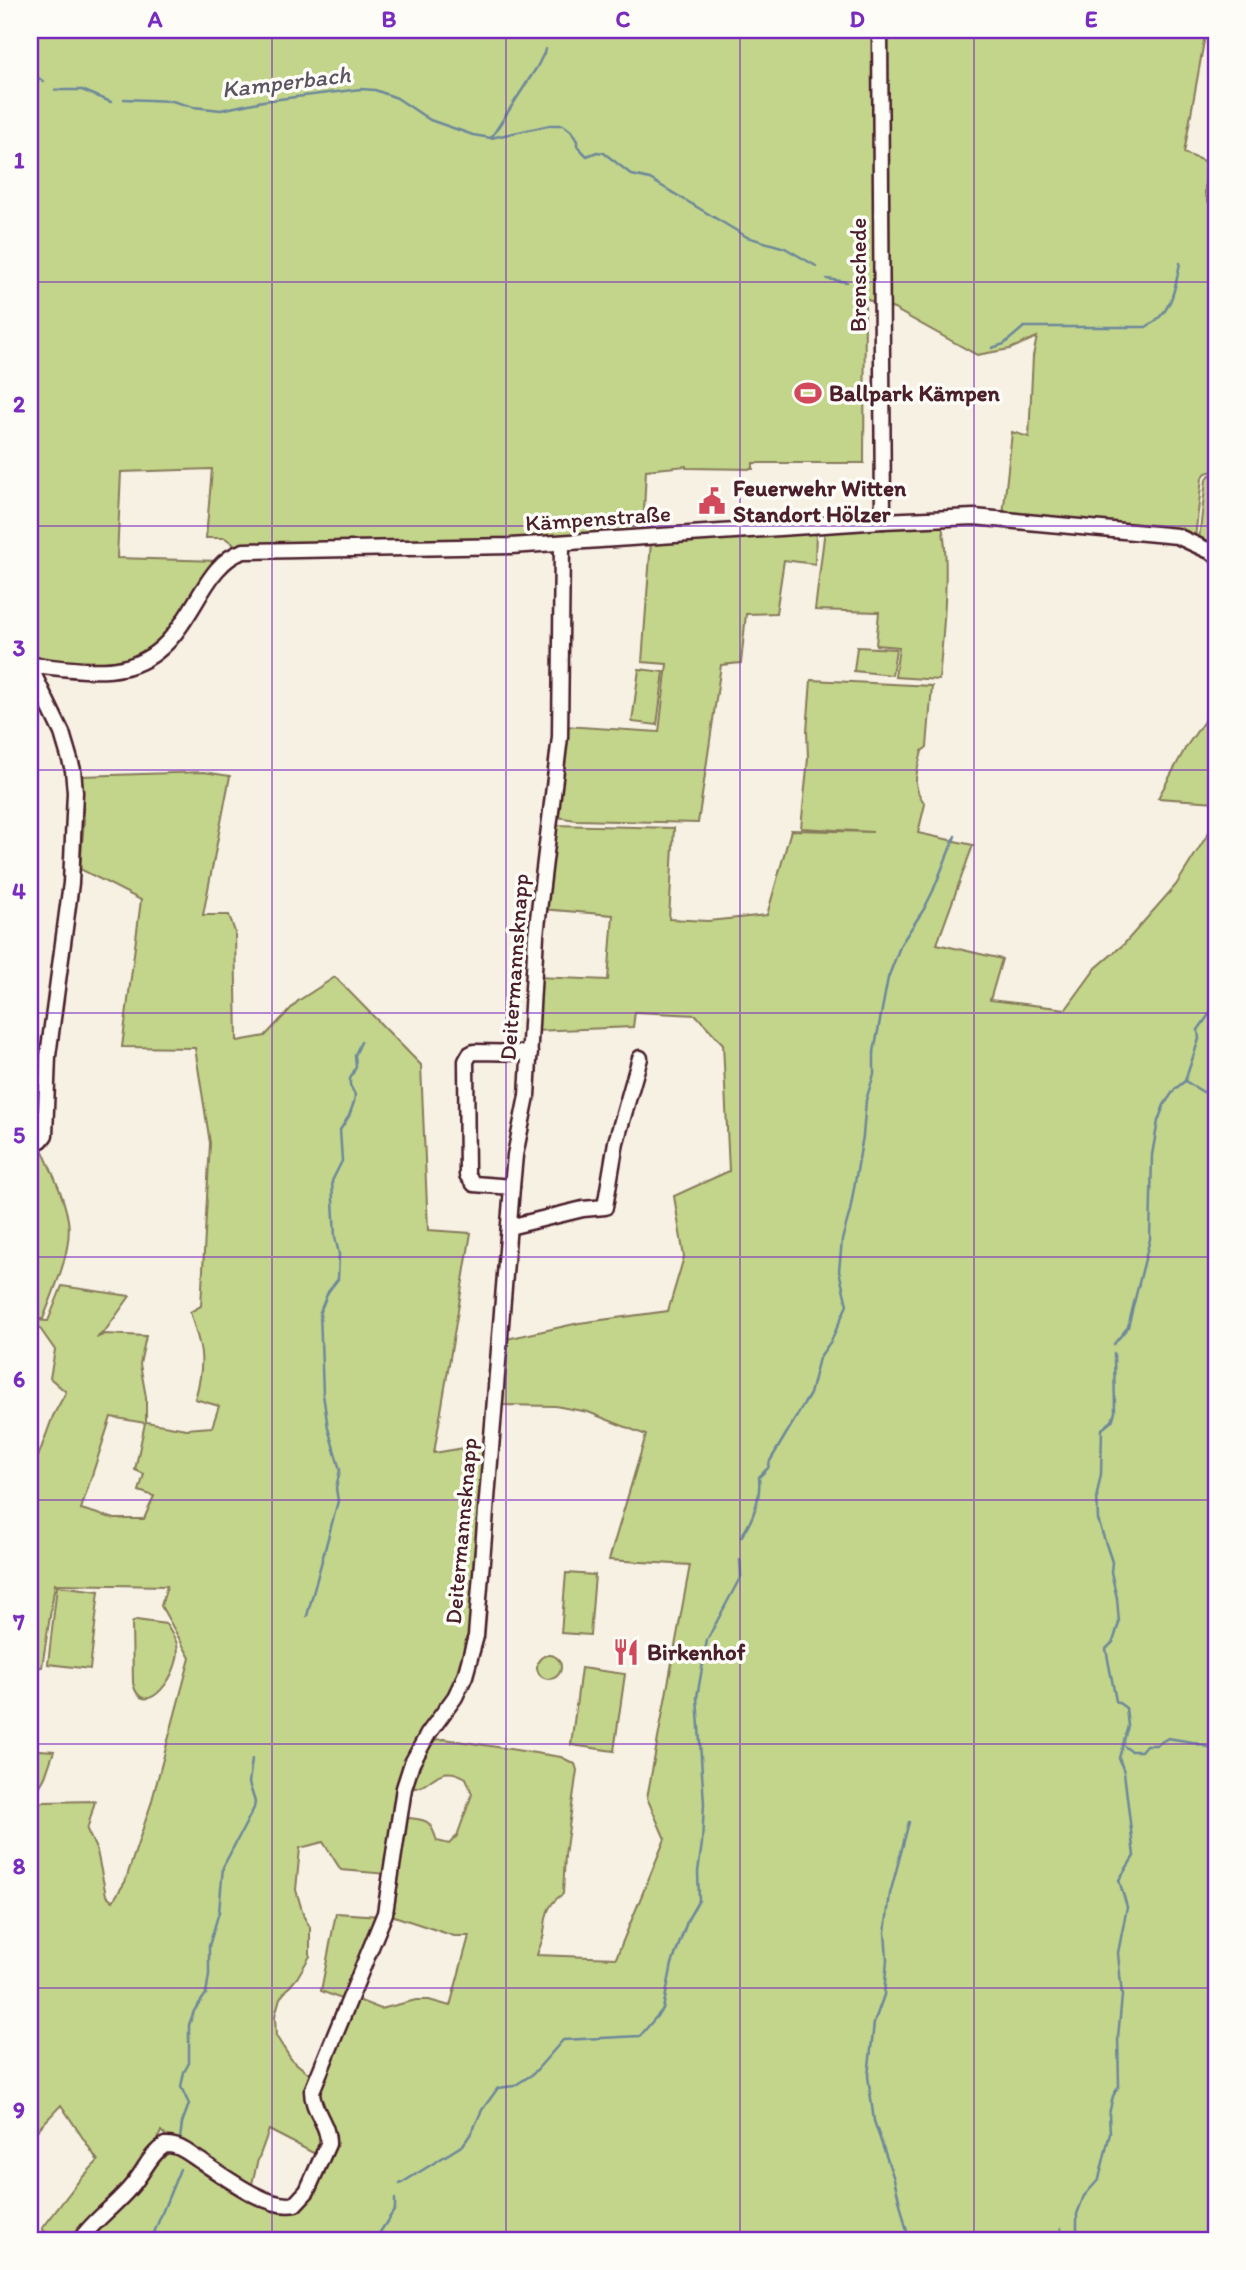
<svg xmlns="http://www.w3.org/2000/svg" width="1246" height="2270" font-family="Itim,sans-serif">
	<style>
		.green { fill: #c3d58a; stroke: #867a5a; stroke-width: 2; fill-rule: evenodd }
		.lines { fill: none; stroke-linecap: round; stroke-linejoin: round }
		.stream { stroke: #6d889b; stroke-width: 2.5 }
		.minor-casing { stroke: #4a1f2b; stroke-width: 19 }
		.minor { stroke: #fdfcf7; stroke-width: 14 }
		.grid { fill: none; stroke: #7b2cbf; stroke-width: 2; stroke-opacity: 0.55 }
		.labels { text-anchor: middle; stroke-width: 7; stroke-linejoin: round; paint-order: stroke }
		.street-label { font-size: 23px; fill: #4a1f2b; stroke: #fdfcf7 }
		.poi-label { font-size: 23px; font-weight: bold; fill: #4a1f2b; stroke: #fdfcf7; text-anchor: start }
		.water-label { font-size: 24px; font-style: italic; fill: #5b5463; stroke: #fdfcf7 }
		.neatline { fill: none; stroke: #7b2cbf; stroke-width: 2.5 }
		.grid-label { font-size: 23px; text-anchor: middle; font-weight: bold; fill: #7b2cbf }
	</style>
	<rect width="100%" height="100%" fill="#f7f1e4"/>
	<filter id="ink" filterUnits="userSpaceOnUse"><feTurbulence type="fractalNoise" baseFrequency=".0143" numOctaves="2"/><feDisplacementMap in="SourceGraphic" scale="14" xChannelSelector="R" yChannelSelector="G"/><feConvolveMatrix kernelMatrix="1 2 1 2 8 2 1 2 1" color-interpolation-filters="sRGB"/></filter>
	<g filter="url(#ink)">
		<g class="green">
			<path d="M30,30H877L884,39L1108,30H1206L1184,153L1206,162L1205,194L1216,218V453L1213,471L1206,473L1202,478L1195,538L1003,515L1012,432L1029,437L1033,356L1037,337L1010,349L977,355L894,309L865,299L864,463H753V469L686,468V466L646,470L643,532L624,536L239,548L225,538H206L212,469L121,472L117,558L219,561L175,628L137,659L107,665L30,660Z"/>
			<path d="M1216,474V550L1199,539L1206,480L1210,475Z"/>
			<path d="M940,521C952,549 942,647 939,680L895,677L899,647L876,645L879,612L815,610L825,529Z"/>
			<path d="M816,530L815,564L784,560L776,613L746,614L741,663L721,665L698,823L576,820L556,817L565,726L659,732L667,664L642,662L651,542Z"/>
			<path d="M857,647L896,649L892,675L854,671Z"/>
			<path d="M639,669L664,672L657,725L632,722Z"/>
			<path d="M811,680L932,686L927,747L922,751C917,773 910,784 925,804L918,833L973,845L937,944L1002,959L990,1000L1066,1009L1096,968L1124,944L1176,885L1216,821V2240H86L158,2154L168,2149L288,2209L328,2152L316,2099L353,1998L381,2009L416,2000H429L450,2006L469,1936H454L388,1914L402,1817C426,1821 429,1816 437,1841L449,1844L457,1836L472,1794L466,1778C435,1760 432,1792 408,1788L429,1740L445,1739L561,1757L575,1764L577,1770L565,1855L563,1894C547,1904 546,1915 544,1933C543,1940 539,1948 537,1955L616,1958L665,1839L647,1798L690,1565L609,1560L646,1435L588,1412L555,1406L497,1405L502,1340L579,1323L668,1311L684,1257L674,1196L729,1171L723,1044L696,1015L635,1012L633,1027L534,1031L537,977L608,980L613,915L542,909L553,825L674,828L669,919L708,921L767,915L791,830L873,832L801,828L808,758L807,731Z"/>
			<path d="M1216,704V802L1158,798L1186,747Z"/>
			<path d="M204,772L230,776L203,915H229L235,932L237,1041L265,1036L298,1001L335,977L421,1065L428,1230L471,1233L434,1453L488,1444L472,1635L452,1696L419,1742L387,1874L341,1870L323,1842L300,1848L296,1890L304,1917L310,1927V1956L297,1978L280,1998L275,2016L276,2036L291,2059L314,2078L327,2135L321,2157L269,2130L257,2163L251,2188L218,2168L210,2158L167,2137L161,2131C147,2175 106,2208 75,2240H55L42,2229L78,2182L98,2161L61,2105L30,2138V1807L43,1802L95,1801L87,1830L97,1851L106,1895L113,1901L125,1882L151,1804L190,1658L161,1606L167,1586L55,1584L42,1667L30,1669V1463L35,1465L53,1416L66,1392L50,1378L55,1350L34,1320L48,1321L62,1286L130,1296L105,1331L96,1338L105,1334L146,1336L140,1364L146,1397V1422L186,1429L212,1427L219,1406L195,1399C206,1361 202,1349 190,1312L201,1306L210,1143L195,1048L122,1047L141,900L80,869L84,820L81,776ZM111,1417L145,1423L135,1470L144,1474L139,1491L154,1496L144,1519H115L81,1509Z"/>
			<path d="M42,1149C52,1172 64,1196 68,1220C73,1250 53,1292 43,1319H30V1152Z"/>
			<path d="M566,1573L595,1575L590,1635L561,1633Z"/>
			<path d="M57,1586L99,1591L90,1669L48,1664Z"/>
			<path d="M136,1620L166,1624C169,1630 175,1637 177,1644C184,1671 143,1725 133,1683L132,1623Z"/>
			<circle cx="549" cy="1667" r="12"/>
			<path d="M581,1668L625,1674L614,1751L571,1745Z"/>
			<path d="M40,1750L54,1751L45,1777L30,1803V1751Z"/>
			<path d="M336,1913L380,1916L346,2001L321,1991Z"/>
		</g>
		<g class="lines">
			<g class="stream">
				<path d="M558,36L562,31"/>
				<path d="M30,72L44,82"/>
				<path d="M55,90H82L111,102"/>
				<path d="M124,99L172,101L193,107L221,110L263,101L361,89L375,90L397,98L430,120L473,135L491,138L550,125H563L571,131L577,141V146L587,156L597,152L604,153L632,175L650,179L747,237L785,248L816,266"/>
				<path d="M491,138L537,67L546,49"/>
				<path d="M827,279L847,282"/>
				<path d="M992,348L1004,344L1024,327H1146C1172,314 1175,289 1180,263"/>
				<path d="M1185,1081L1203,1092H1216"/>
				<path d="M1114,1344L1128,1327L1150,1239L1152,1155L1158,1121L1164,1105L1175,1089L1185,1081L1199,1039L1198,1030L1210,1013L1213,1004L1211,988L1216,977"/>
				<path d="M741,1537C753,1520 761,1498 759,1477L768,1468L770,1461L810,1394L819,1358L831,1341L847,1305L839,1271L842,1240L850,1211L863,1136L866,1100L874,1074V1052L888,978L901,944L924,909L933,891L955,836"/>
				<path d="M307,1616L338,1501L336,1488L340,1470L328,1428L323,1394L320,1312L328,1292L338,1279L339,1254L335,1237L332,1181L342,1161L340,1130L349,1116L354,1102L355,1095L350,1085V1079L356,1067L355,1055L361,1042"/>
				<path d="M1125,1747L1131,1751H1141L1146,1745H1156L1168,1738L1192,1742L1216,1750"/>
				<path d="M909,1822L890,1894L885,1932L887,1960L884,1995L874,2023L868,2076L874,2121L894,2179L909,2240"/>
				<path d="M180,2139L182,2123L189,2104L181,2087L184,2072L189,2063V2025L194,2011L206,1994L209,1975V1946L219,1912L223,1867L254,1808L255,1802L249,1783L252,1759"/>
				<path d="M400,2184L463,2145L472,2132L482,2110L498,2088L514,2086L533,2074L563,2040L640,2036L663,2009L672,1964L688,1919L699,1900L698,1872L702,1843L704,1803L697,1697L707,1640L741,1576L740,1560"/>
				<path d="M151,2240L180,2169"/>
				<path d="M375,2240L395,2209V2199"/>
				<path d="M1057,2240L1061,2228"/>
				<path d="M1077,2240V2214L1084,2196L1099,2179L1110,2133L1109,2114L1113,2096L1119,2086L1118,2037L1122,1996L1118,1953L1127,1907L1119,1880L1134,1856L1124,1772L1119,1758L1128,1726L1126,1708L1116,1701L1106,1649L1113,1642L1119,1623L1117,1598L1111,1572L1112,1562L1098,1520L1097,1494L1101,1474L1102,1429L1112,1421L1115,1412L1114,1353"/>
			</g>
			<defs>
				<g id="minor">
					<path d="M880,30L883,521"/>
					<path d="M30,665C57,667 96,674 122,668C193,653 195,565 244,551L511,546L883,521L974,517L1177,536L1216,554"/>
					<path d="M30,667L62,733L73,770L75,792L71,883L48,1056L45,1135L41,1140L30,1144"/>
					<path d="M512,1187L474,1184L467,1175L466,1061L470,1054L474,1052L530,1053"/>
					<path d="M509,1227L583,1209L605,1207L616,1142L640,1058"/>
					<path d="M80,2240C96,2217 121,2202 137,2179C146,2167 152,2153 165,2145C178,2144 188,2153 199,2160C221,2174 269,2211 295,2204L307,2191L328,2144C329,2124 312,2111 312,2091L385,1913L404,1788L412,1763L428,1734L455,1697L465,1676L476,1636L512,1187L515,1155L527,1096L536,935L560,737L562,543"/>
				</g>
			</defs>
			<use href="#minor" class="minor-casing"/>
			<use href="#minor" class="minor"/>
		</g>
	</g>
	<path class="grid" d="M272,30V2240M506,30V2240M740,30V2240M974,30V2240M30,282H1216M30,526H1216M30,770H1216M30,1013H1216M30,1257H1216M30,1500H1216M30,1744H1216M30,1988H1216"/>
	<defs>
		<symbol id="stadium-bare" viewBox="-9 -9 18 18"><path d="M0-5a6.5 5 0 1 0 0 10a6.5 5 0 1 0 0-10ZM-3.5-1.8h7v3.6h-7Z" fill="#d1495b" stroke="#fdfcf7" stroke-width="2.5" paint-order="stroke"/></symbol>
		<symbol id="civic-bare" viewBox="-9 -9 18 18"><path d="M-.6-6.5H3V-4.5H.6V-3L4-1V1h2V6H-6V1h2V-1L-.6-3ZM-1.2 2.5V6h2.4V2.5Z" fill="#d1495b" stroke="#fdfcf7" stroke-width="2.5" paint-order="stroke"/></symbol>
		<symbol id="restaurant-bare" viewBox="-9 -9 18 18"><path d="M-5-6h1v4h1v-4h1v4h1v-4h1v5L-1.5 .5V6h-2V.5L-5-1ZM5-6V6H3V1.5H1.5Q1.5-4 5-6Z" fill="#d1495b" stroke="#fdfcf7" stroke-width="2.5" paint-order="stroke"/></symbol>
	</defs>
	<g fill-rule="evenodd">
		<use href="#stadium-bare" x="789" y="374" width="38" height="38"/>
		<use href="#civic-bare" x="693" y="482" width="38" height="38"/>
		<use href="#restaurant-bare" x="607" y="1633" width="38" height="38"/>
	</g>
	<g class="labels">
		<g class="street-label">
			<text transform="translate(858 275) rotate(-90)" y="8">Brenschede</text>
			<text transform="translate(598 518) rotate(-4)" y="8">Kämpenstraße</text>
			<text transform="translate(514 967) rotate(-86)" y="8">Deitermannsknapp</text>
			<text transform="translate(461 1531) rotate(-85)" y="8">Deitermannsknapp</text>
		</g>
		<g class="poi-label">
			<text x="829" y="401">Ballpark Kämpen</text>
			<text x="733" y="496">Feuerwehr Witten<tspan x="733" dy="26">Standort Hölzer</tspan></text>
			<text x="647" y="1660">Birkenhof</text>
		</g>
		<g class="water-label">
			<text transform="translate(286 82) rotate(-7)" y="8">Kamperbach</text>
		</g>
	</g>
	<rect width="1246" height="2270" fill="none" stroke="#fdfcf7" stroke-width="77"/>
	<rect x="38" y="38" width="1170" height="2194" class="neatline"/>
	<g class="grid-label">
		<text x="155" y="27">A</text>
		<text x="389" y="27">B</text>
		<text x="623" y="27">C</text>
		<text x="857" y="27">D</text>
		<text x="1091" y="27">E</text>
		<text x="19" y="168">1</text>
		<text x="19" y="412">2</text>
		<text x="19" y="656">3</text>
		<text x="19" y="899">4</text>
		<text x="19" y="1143">5</text>
		<text x="19" y="1387">6</text>
		<text x="19" y="1630">7</text>
		<text x="19" y="1874">8</text>
		<text x="19" y="2118">9</text>
	</g>
</svg>
